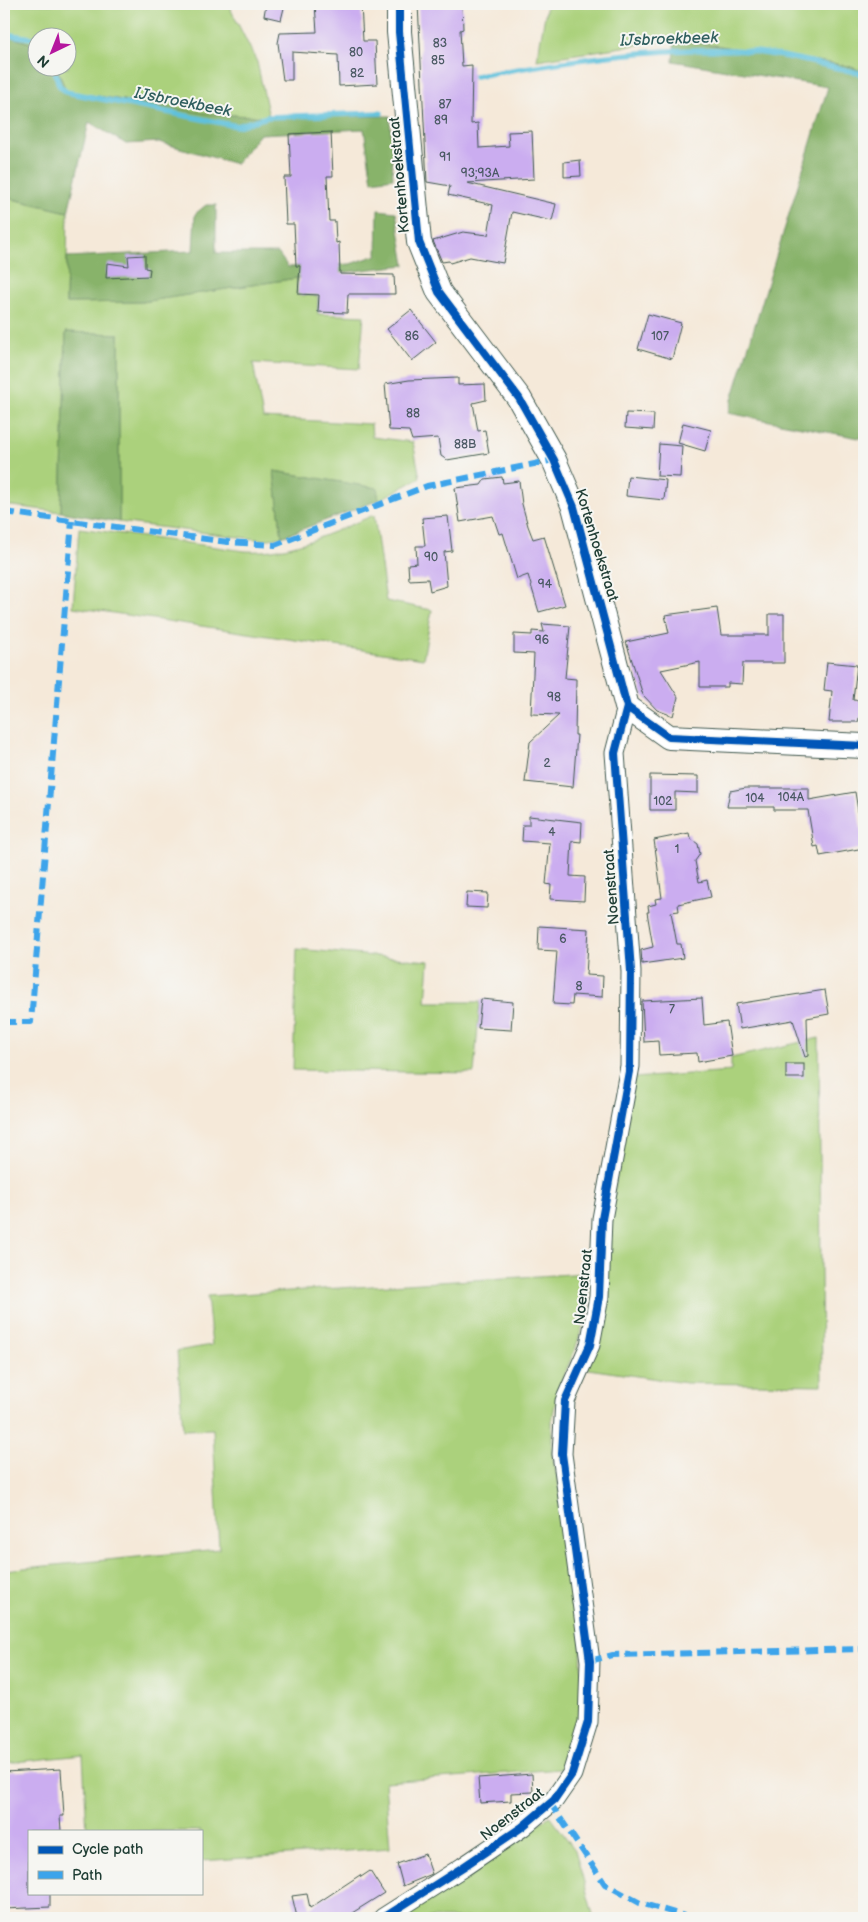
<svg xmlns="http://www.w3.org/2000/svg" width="868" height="1922" font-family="'Balsamiq Sans',sans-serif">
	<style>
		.green { fill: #abd17b; stroke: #658758 }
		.forest { fill: #88b36b; stroke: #547850 }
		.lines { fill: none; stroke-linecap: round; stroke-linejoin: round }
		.stream { stroke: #5ec1dc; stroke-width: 5.5 }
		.building { fill: #cbadf0 }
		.minor-casing { stroke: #3f574d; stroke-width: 21 }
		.tertiary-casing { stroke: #3f574d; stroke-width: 26 }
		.minor { stroke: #fff; stroke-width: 19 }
		.tertiary { stroke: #fff; stroke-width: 24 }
		.quiet { stroke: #3da4eb; stroke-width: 6; stroke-dasharray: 12 6; stroke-linecap: butt }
		.cycleway-casing { stroke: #f6f6f2; stroke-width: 11 }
		.cycleway { stroke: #0057b8; stroke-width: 8 }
		.labels { text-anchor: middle; stroke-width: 4; stroke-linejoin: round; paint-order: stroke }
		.number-label { font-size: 12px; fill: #4a5963 }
		.street-label { font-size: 15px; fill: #1f3d34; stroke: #f6f6f2 }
		.water-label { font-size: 16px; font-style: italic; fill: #2f5e5e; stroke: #f6f6f2 }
	</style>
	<rect width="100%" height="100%" fill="#f6f6f2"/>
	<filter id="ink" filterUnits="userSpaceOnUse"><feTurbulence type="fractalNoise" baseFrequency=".02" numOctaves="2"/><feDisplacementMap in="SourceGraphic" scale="10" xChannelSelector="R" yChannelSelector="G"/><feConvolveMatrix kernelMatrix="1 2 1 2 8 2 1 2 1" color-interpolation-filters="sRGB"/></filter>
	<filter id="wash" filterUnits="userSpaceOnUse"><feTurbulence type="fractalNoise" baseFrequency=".0096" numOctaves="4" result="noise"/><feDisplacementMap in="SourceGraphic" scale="20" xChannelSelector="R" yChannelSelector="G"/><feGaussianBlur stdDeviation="1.12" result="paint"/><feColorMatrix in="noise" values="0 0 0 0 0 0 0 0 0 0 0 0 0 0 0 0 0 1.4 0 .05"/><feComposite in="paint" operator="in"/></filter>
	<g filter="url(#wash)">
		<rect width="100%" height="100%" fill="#f5e9d9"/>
		<g class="green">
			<path d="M4,4H228L257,62L269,117L211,114L65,91L57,68H68V38H38L37,45L4,35Z"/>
			<path d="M547,4H864V72L848,66L675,39L537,60Z"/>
			<path d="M4,197L68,212L66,303L142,302L297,278V295L318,296V314L364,316L359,369L253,363L263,418L371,424L372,437L413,442L420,478L379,500L376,488L274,471L282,537L263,540L119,522V334L66,332L61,512L4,505Z"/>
			<path d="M374,515L386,601L432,610L423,659L73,607L79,528L245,551C291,554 332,532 374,515Z"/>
			<path d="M297,949L429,961L426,1002H480L474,1073L293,1070Z"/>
			<path d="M819,1038L822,1385L686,1383L588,1369L612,1203L634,1078L731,1071V1058Z"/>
			<path d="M588,1273V1309L575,1350L559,1386L552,1419V1454L567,1525L581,1631L582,1713L572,1749L561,1769L385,1782L390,1848L201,1861V1831H87L83,1755L4,1763V1570L219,1549L213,1429L183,1430L177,1351L212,1345L207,1296Z"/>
			<path d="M550,1816L575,1850L594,1918H395Z"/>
		</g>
		<g class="forest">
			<path d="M4,35L37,45L38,68H57L66,91L211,114L269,117L390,116L393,178L372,181L364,129L260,134L236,164L159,142L126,144L89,122L68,212L4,197Z"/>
			<path d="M675,39L848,66L864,72V439L728,413L828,87L673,61Z"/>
			<path d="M206,205H216V253H278L288,267L350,264L377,255L378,210L396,212L405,265L297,278L142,302L66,303L67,257L193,251L195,214Z"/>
			<path d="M66,332L119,334V522L61,512Z"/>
			<path d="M274,471L377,488L379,500L282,537Z"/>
		</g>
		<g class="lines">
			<g class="stream">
				<path d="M4,34L38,39"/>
				<path d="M54,68L59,85L66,92L237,126L267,117L381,113"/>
				<path d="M475,76C561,62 645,47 733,50C776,52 822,65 864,74"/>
			</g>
		</g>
		<g id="blocks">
			<g class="building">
				<path d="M266,4H285L281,20L264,16Z"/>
				<path d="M315,4H361L363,41H375L377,84L339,86L338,55L292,52V80H283L278,43L280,33L317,32Z"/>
				<path d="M418,4H462L463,29L460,30L462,66L472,65L471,124L478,123L479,148L509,146L508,132L532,131L534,179L467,183L556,204L552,221L512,212L503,263L470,257L450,263L449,261L442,262L433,241L463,232L488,235L493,205L448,195L450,186L427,182Z"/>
				<path d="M331,132L333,176H327L329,221H335L336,243L339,242L340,274L394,275L395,294H348L347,313L318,312L319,295L298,294L300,266H296L294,224H286L284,177H291L289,134Z"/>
				<path d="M580,160L581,176L564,177V162Z"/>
				<path d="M145,255V268L150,269L149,276L106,278L107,263L129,266L128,256Z"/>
				<path d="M411,310L436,342L412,361L387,329Z"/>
				<path d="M648,314L681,323L672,359L638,349Z"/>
				<path d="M458,378V385L485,384L486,400L473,403L478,431L485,430L489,453L447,460L441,456L438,438L412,440L409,431L389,430L385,384L409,380Z"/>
				<path d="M626,413L654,414L653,430L625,428Z"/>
				<path d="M683,423L711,430L705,451L678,443Z"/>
				<path d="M659,444L682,446L680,477L657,476Z"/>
				<path d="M628,476L666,480L664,500L626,496Z"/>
				<path d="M502,477L503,483L519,481L522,504L528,526L533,539L544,536L565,605L539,612L528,575L517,579L503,533L499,534L493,516L460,522L455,488L481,485L485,479Z"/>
				<path d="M448,516L452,551L444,552L447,586L430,591L428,579L409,580L408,564L417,563L416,546H425L422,518Z"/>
				<path d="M717,608L721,635H769V614H784V663H743L742,684L728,683V687H700V662L661,670L678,697L673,716L657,710L643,695L626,642L669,633L665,615Z"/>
				<path d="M542,624L570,626L565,678L576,679L575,735H577L573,787L525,782L530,742L559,715L531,714L534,654L514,653V634L532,635V631L544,632Z"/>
				<path d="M827,662L857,665L853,700L864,701V718H859L858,722H829L832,691L824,690Z"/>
				<path d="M650,775L698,776V793L675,792V810H650Z"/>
				<path d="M746,788H809V800L855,792L864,848L820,856L818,846L814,847L808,810H774V807H727L730,791Z"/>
				<path d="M529,816L582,822L581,842L572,841L570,876L585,877L584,901L550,899L551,885L546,884L550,843L522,841L523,825H529Z"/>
				<path d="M689,833L690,838L698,844L700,854L695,861L699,882L707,880L711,897L678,904L679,911L671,912L677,944H681L683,958L642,964L641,950L653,947L647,912H649L648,906L656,904L655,899L662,898L654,840Z"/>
				<path d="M467,892L488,893L487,908L466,907Z"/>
				<path d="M539,926L589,929L586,975L603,976L602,997L573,995L572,1005L553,1004L557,951L538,950Z"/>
				<path d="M825,990L829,1014L807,1018L808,1056L805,1057L793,1020L740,1029L736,1004Z"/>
				<path d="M702,998L704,1025L727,1022L732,1056L698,1062L697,1053L659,1055L658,1041L644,1042L642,1001Z"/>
				<path d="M481,999L513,1002L511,1030L478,1028Z"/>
				<rect x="786" y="1064" width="18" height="14"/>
				<path d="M61,1769L64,1816H60L61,1831H29V1893H50V1907L4,1909V1772Z"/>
				<path d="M532,1774L533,1792L511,1793V1801L480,1803L478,1778Z"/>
				<path d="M425,1854L432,1874L403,1886L397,1864Z"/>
				<path d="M370,1871L384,1893L344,1918H294L297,1917L292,1896L307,1894L310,1908L360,1875L361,1877Z"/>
			</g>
		</g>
	</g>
	<g filter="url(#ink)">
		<use href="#blocks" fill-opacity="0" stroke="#3f574d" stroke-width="1"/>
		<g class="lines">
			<defs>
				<path id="minor" d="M383,1918L463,1867L522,1827L554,1800L572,1774L588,1722L590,1661L562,1454L565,1401L590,1345L599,1297L602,1219L630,1066L631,971L615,753L627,707"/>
				<path id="tertiary" d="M399,4V32L419,242L439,292L519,398L554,460L574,507L627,707L669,737L864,746"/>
			</defs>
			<use href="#minor" class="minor-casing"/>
			<use href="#tertiary" class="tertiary-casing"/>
			<use href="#minor" class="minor"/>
			<use href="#tertiary" class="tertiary"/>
			<g class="quiet">
				<path d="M4,512L228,542L275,545L427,486L554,460"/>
				<path d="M4,1022H31L72,521"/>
				<path d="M590,1661L613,1655L864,1649"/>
				<path d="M550,1803L605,1884L640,1903L692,1918"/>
			</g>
			<defs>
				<g id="cycleway">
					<path d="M399,4V32L419,242L439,292L519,398L554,460L574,507L627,707L669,737L864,746"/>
					<path d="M383,1918L463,1867L522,1827L554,1800L572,1774L588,1722L590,1661L562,1454L565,1401L590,1345L599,1297L602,1219L630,1066L631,971L615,753L627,707"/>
				</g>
			</defs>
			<use href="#cycleway" class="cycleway-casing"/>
			<use href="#cycleway" class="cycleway"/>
		</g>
	</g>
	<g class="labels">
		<g class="number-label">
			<text x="440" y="47">83</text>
			<text x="356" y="56">80</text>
			<text x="438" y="64">85</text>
			<text x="357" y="77">82</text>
			<text x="445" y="108">87</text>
			<text x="441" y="124">89</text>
			<text x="445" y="161">91</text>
			<text x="480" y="177">93;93A</text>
			<text x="412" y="340">86</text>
			<text x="660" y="340">107</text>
			<text x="413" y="417">88</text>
			<text x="465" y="448">88B</text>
			<text x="431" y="561">90</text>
			<text x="545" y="588">94</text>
			<text x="542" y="644">96</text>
			<text x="554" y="701">98</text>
			<text x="547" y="767">2</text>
			<text x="791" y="801">104A</text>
			<text x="755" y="802">104</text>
			<text x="663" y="805">102</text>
			<text x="552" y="836">4</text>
			<text x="677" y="853">1</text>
			<text x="563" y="943">6</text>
			<text x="579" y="990">8</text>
			<text x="672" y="1013">7</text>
		</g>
		<g class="street-label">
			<text transform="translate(399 175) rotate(-95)" y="5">Kortenhoekstraat</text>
			<text transform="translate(597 545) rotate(73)" y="5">Kortenhoekstraat</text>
			<text transform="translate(611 887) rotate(-94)" y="5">Noenstraat</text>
			<text transform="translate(583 1287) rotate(-84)" y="5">Noenstraat</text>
			<text transform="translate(512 1814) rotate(-38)" y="5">Noenstraat</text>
		</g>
		<g class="water-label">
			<text transform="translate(669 38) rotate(-2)" y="6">IJsbroekbeek</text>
			<text transform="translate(183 101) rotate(11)" y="6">IJsbroekbeek</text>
		</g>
	</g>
	<rect width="868" height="1922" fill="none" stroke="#f6f6f2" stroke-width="20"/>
	<rect x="28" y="1830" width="175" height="65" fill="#f6f6f2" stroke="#a0aca6"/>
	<rect x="38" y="1846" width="25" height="8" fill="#0057b8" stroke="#a0aca6"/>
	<text x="72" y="1854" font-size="15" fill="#1f3d34">Cycle path</text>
	<rect x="38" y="1871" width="25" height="8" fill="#3da4eb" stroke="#a0aca6"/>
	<text x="72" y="1880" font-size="15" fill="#1f3d34">Path</text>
	<g transform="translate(52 52) rotate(223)"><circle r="24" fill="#f6f6f2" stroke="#a0aca6"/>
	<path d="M0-4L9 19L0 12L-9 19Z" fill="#b5179e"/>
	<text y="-8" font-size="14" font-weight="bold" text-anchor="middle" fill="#1f3d34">N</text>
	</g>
</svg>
